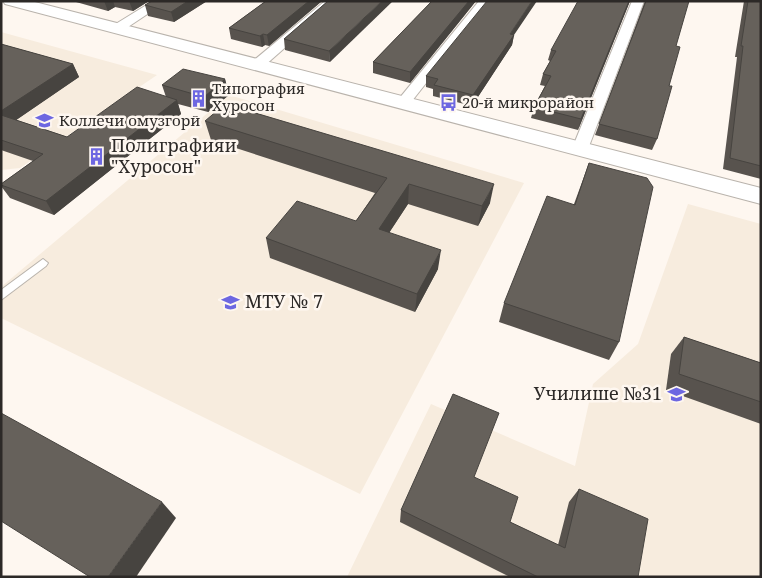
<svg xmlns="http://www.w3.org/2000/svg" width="762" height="578" font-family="'Noto Serif',serif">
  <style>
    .built { fill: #f7ecde }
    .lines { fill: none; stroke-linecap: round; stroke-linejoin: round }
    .lane-casing { stroke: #b9b3ac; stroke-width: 2 }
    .street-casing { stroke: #b9b3ac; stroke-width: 2 }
    .secondary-casing { stroke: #b9b3ac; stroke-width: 2 }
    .lane { fill: #fff; fill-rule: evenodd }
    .street { fill: #fff; fill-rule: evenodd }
    .secondary { fill: #fff; fill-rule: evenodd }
    .wall { fill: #58534e }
    .shaded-wall { fill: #474440 }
    .building { fill: #66615b; stroke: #474440 }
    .labels { text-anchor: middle; stroke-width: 5; stroke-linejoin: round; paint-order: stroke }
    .far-poi-label { font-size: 15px; fill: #2c2927; stroke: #fef7f0; text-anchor: start }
    .poi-label { font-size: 18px; fill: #2c2927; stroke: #fef7f0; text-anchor: start }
  </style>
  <rect width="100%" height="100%" fill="#fef7f0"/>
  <g class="built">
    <polygon points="1,32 157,75 20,168 1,170"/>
    <polygon points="229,95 524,183 360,494 1,318 1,287"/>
    <polygon points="688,204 761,224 761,577 347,577 431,404 575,466 593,384 638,344"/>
  </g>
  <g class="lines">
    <defs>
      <polygon id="lane" points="43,259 48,263 46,266 1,300 1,290"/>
      <g id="street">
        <polygon points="153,1 167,1 122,31 114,31 112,28 114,25"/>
        <polygon points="325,1 338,1 263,67 253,67 251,64 253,61"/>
        <polygon points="479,1 491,1 408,106 398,106 396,103 398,100"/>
        <polygon points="632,1 644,1 588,149 586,152 574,152 572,149"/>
      </g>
      <polygon id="secondary" points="3,1 31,1 761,188 761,204 5,4"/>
    </defs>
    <use href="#lane" class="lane-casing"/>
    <use href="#street" class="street-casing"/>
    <use href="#secondary" class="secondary-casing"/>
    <use href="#lane" class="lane"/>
    <use href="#street" class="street"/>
    <use href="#secondary" class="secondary"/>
  </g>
  <g class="wall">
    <polygon points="76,1 149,1 133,11 115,7 108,11 76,2"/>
    <polygon points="207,1 174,22 148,16 145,5"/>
    <polygon points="266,1 322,1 269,46 265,45 262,47 231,39 229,28"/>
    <polygon points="328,1 330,62 285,50 284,39"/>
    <polygon points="432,1 476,1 410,83 373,73 373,62"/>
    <polygon points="630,1 578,130 531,118 534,107 545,86 540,85 543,74 550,61 548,60 551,50"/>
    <polygon points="645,1 676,46 669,86 657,139 652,150 595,135"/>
    <polygon points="744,1 761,1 761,179 723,169 737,57 735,57"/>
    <polygon points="514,35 512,45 472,106 433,96 433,89 426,87 426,76"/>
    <polygon points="1,44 73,64 79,77 16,120 67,137 166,97 162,85 225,79 229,95 208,112 178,104 181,114 54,215 10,198 1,186 1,184 33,161 1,150"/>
    <polygon points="205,121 490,203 478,226 408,204 389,233 438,269 415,312 270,258 266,238 356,221 375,193 211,140"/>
    <polygon points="589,163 619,342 609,360 499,322 504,303 574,204"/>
    <polygon points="684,337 761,363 761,424 666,390 671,354"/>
    <polygon points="475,477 510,522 558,545 569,502 579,489 638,577 510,577 400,522 401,510"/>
  </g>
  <g class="shaded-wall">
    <polygon points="104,1 113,1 115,7 108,11"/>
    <polygon points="129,1 149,1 133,11"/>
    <polygon points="188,1 207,1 174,22 171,12"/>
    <polygon points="309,1 322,1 269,46 267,35"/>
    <polygon points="382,1 393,1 330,62 329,51"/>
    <polygon points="469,1 476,1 410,83 410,72"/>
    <polygon points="532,1 537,1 514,35 512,45 472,106 473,95 510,34"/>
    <polygon points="629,1 630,1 578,130 581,119"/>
    <polygon points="263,34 265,45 262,47 260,36"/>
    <polygon points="73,64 79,77 6,127 1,120 1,111"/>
    <polygon points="225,79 229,95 208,112 204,97"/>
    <polygon points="177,100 181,114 54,215 46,201"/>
    <polygon points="409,184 408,204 379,248 379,229"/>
    <polygon points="494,184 490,203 478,226 482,206"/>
    <polygon points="441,250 438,269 415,312 417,294"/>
    <polygon points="162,502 176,518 136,577 108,577"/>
  </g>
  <g class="building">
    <polygon points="152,1 188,1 171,12 145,5"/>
    <polygon points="266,1 309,1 267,35 263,34 260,36 229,28"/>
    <polygon points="328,1 382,1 329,51 284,39"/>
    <polygon points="432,1 469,1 410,72 373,62"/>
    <polygon points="487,1 532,1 510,34 514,35 473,95 434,85 438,79 426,76"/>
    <polygon points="578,1 629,1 581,119 534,107 551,76 543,74 556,51 551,50"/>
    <polygon points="646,1 689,1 676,46 680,47 669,86 672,86 657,139 599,124"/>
    <polygon points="748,1 761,1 761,166 730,158 743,46 741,46"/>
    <polygon points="1,44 73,64 1,111"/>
    <polygon points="183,69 225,79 204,97 162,85"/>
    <polygon points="137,87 177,100 46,201 1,185 1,184 43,154 1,140 1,115 67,137"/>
    <polygon points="225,104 494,184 482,206 409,184 379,229 441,250 417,294 266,238 297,201 356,221 387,178 205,121"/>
    <polygon points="589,163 647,178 653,187 619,342 504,303 547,196 575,205"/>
    <polygon points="684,337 761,363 761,402 679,374"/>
    <polygon points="453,394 499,413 474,477 518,497 510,522 565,548 579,489 648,519 638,577 538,577 401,510"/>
    <polygon points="1,413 162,502 108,577 90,577 1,521"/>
  </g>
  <defs>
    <symbol id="building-bare" viewBox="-9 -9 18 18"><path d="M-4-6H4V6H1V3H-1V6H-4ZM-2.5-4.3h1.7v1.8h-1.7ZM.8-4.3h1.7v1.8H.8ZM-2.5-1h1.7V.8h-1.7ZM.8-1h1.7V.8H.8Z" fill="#6d67e1" stroke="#fef7f0" stroke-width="2.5" paint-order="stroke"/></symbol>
    <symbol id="bus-bare" viewBox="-9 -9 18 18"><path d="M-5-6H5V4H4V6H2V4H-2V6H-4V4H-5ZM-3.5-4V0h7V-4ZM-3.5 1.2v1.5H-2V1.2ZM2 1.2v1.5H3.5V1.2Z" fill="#6d67e1" stroke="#fef7f0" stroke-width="2.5" paint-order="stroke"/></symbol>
    <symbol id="school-bare" viewBox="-9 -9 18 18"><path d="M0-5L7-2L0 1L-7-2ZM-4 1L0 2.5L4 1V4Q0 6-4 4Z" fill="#6d67e1" stroke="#fef7f0" stroke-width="2.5" paint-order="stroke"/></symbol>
    <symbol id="university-bare" viewBox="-9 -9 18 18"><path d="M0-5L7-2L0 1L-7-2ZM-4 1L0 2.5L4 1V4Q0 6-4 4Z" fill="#6d67e1" stroke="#fef7f0" stroke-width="2.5" paint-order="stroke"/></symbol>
  </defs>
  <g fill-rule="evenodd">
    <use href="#building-bare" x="186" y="86" width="25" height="25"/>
    <use href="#bus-bare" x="436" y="90" width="25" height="25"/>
    <use href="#school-bare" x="32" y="108" width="25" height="25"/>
    <use href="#building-bare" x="84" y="144" width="25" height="25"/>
    <use href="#university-bare" x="218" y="290" width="25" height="25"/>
    <use href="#university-bare" x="664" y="382" width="25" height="25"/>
  </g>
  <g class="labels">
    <g class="far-poi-label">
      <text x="212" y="94">Типография<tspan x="212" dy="17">Хуросон</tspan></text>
      <text x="462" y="108">20-й микрорайон</text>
      <text x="59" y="126">Коллечи омузгорй</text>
    </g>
    <g class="poi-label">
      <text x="111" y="152">Полиграфияи<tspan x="111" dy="21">"Хуросон"</tspan></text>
      <text x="245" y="308">МТУ № 7</text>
      <text x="662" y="400" text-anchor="end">Училише №31</text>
    </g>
  </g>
  <rect width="762" height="578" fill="none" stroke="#2c2927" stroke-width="5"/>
</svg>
